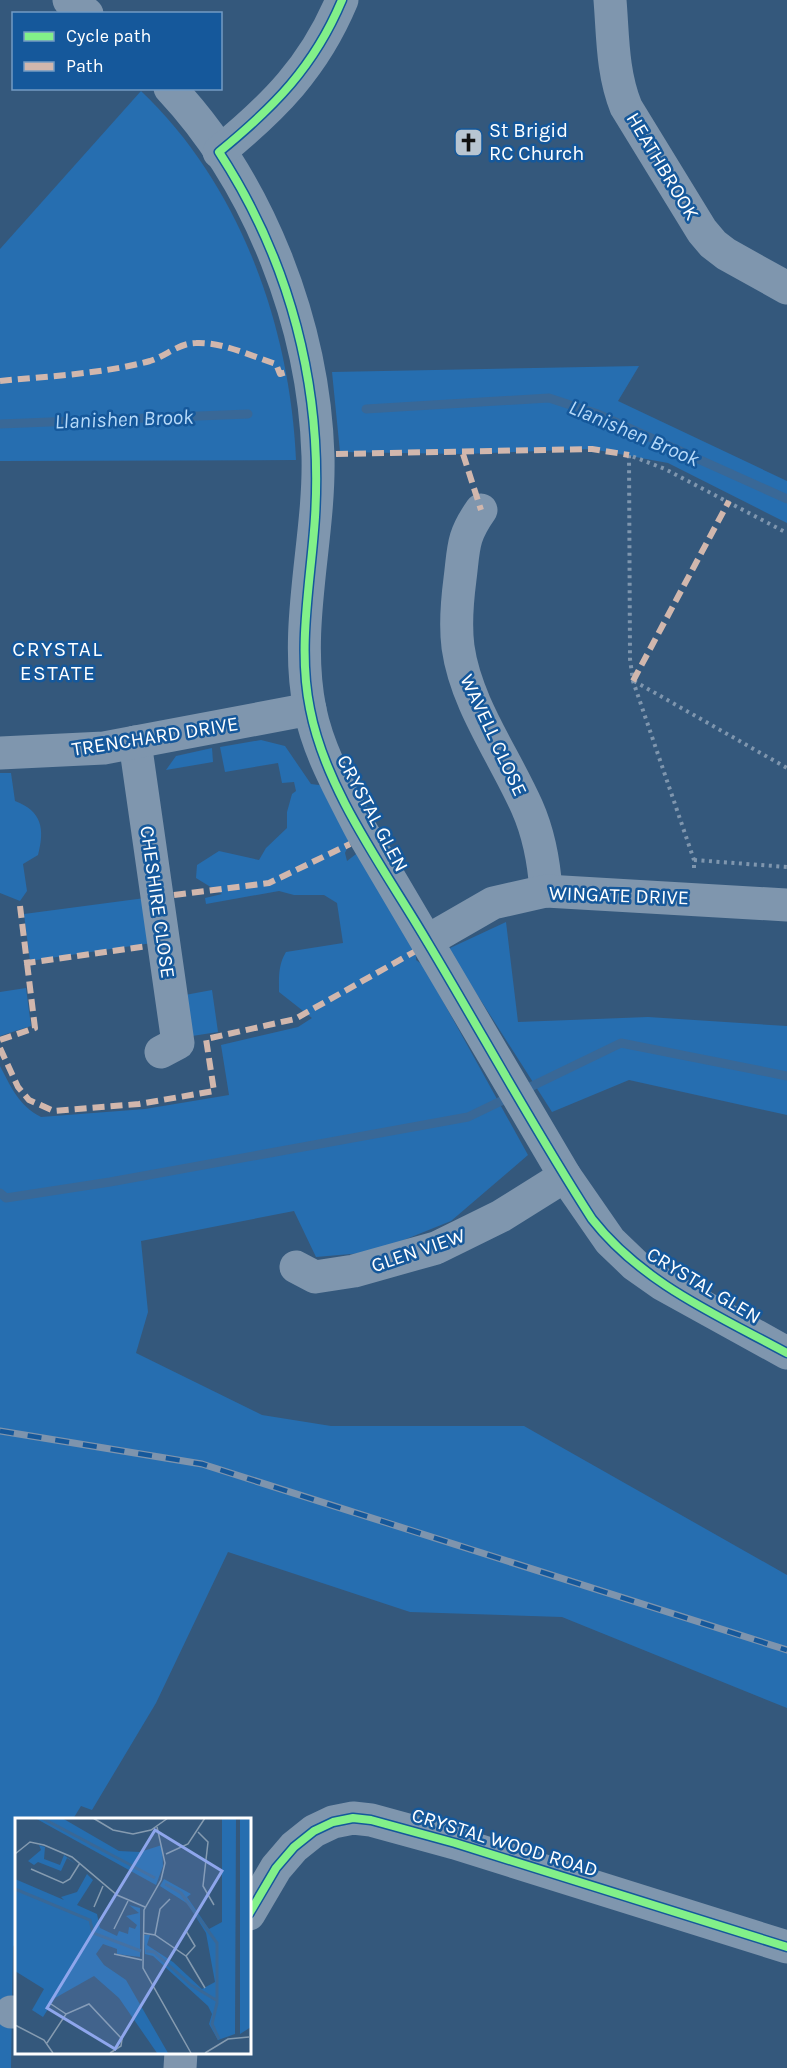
<svg xmlns="http://www.w3.org/2000/svg" width="787" height="2068" font-family="Karla,sans-serif">
  <style>
    .green { fill: #266eb0 }
    .lines { fill: none; stroke-linecap: round; stroke-linejoin: round }
    .stream { stroke: #396897; stroke-width: 9 }
    .path { stroke: #7f96ae; stroke-width: 4; stroke-dasharray: 3 4.5; stroke-linecap: butt }
    .minor { stroke: #7f96ae; stroke-width: 33 }
    .rail-casing { stroke: #7e94ad; stroke-width: 7 }
    .rail { stroke: #15589b; stroke-width: 4.5; stroke-dasharray: 14; stroke-linecap: butt }
    .quiet { stroke: #d1b7ad; stroke-width: 6; stroke-dasharray: 12 6; stroke-linecap: butt }
    .cycleway-casing { stroke: #15589b; stroke-width: 11 }
    .cycleway { stroke: #82f089; stroke-width: 8 }
    .labels { text-anchor: middle; stroke-width: 5; stroke-linejoin: round; paint-order: stroke }
    .poi-label { font-size: 20px; fill: #fff; stroke: #15589b; text-anchor: start }
    .street-label { font-size: 20px; fill: #fff; stroke: #15589b }
    .water-label { font-size: 21px; font-style: italic; fill: #b7daf9; stroke: #15589b }
    .neighbourhood-label { font-size: 21px; letter-spacing: 1.5px; fill: #fff; stroke: #15589b }
    .inset-river { fill: none; stroke: #396897; stroke-width: 3 }
    .inset-road { fill: none; stroke: #859bb0; stroke-width: 1.5 }
    .view { fill: #8ea6ec; fill-opacity: 0.15; stroke: #8ea6ec; stroke-width: 3 }
    .inset-edge { fill: none; stroke: #fff; stroke-width: 3 }
  </style>
  <rect width="100%" height="100%" fill="#34587c"/>
  <g class="green">
    <path d="M 141,91 C 240,185 290,326 296,460 L 0,461 L 0,249 Z"/>
    <polygon points="639,366 618,401 787,481 787,523 668,463 592,449 463,454 340,452 332,372"/>
    <path d="M 261,740 L 285,746 L 311,784 L 326,786 L 354,833 L 345,853 L 347,861 L 360,851 L 416,941 L 416,960 L 423,965 L 528,1155 L 451,1221 L 374,1252 L 316,1257 L 294,1211 L 141,1241 L 148,1312 L 136,1353 L 262,1415 L 331,1426 L 524,1426 L 787,1575 L 787,1708 L 562,1617 L 410,1612 L 228,1552 L 156,1703 L 92,1810 L 81,1806 L 73,1819 L 16,1819 L 16,1941 L 13,1947 L 11,2068 L 0,2068 L 0,1066 C 11,1087 19,1106 41,1117 L 145,1109 L 229,1095 L 221,1045 L 298,1027 L 312,1018 L 279,992 C 279,978 278,965 286,952 L 343,943 L 337,903 L 324,895 L 294,895 L 279,891 L 206,904 L 205,898 L 222,894 L 196,878 L 197,865 L 219,851 L 259,860 L 266,848 L 287,828 L 287,812 L 292,794 L 296,791 L 294,782 L 282,783 L 278,763 L 225,772 L 220,747 Z"/>
    <polygon points="212,748 213,762 166,770 176,756"/>
    <path d="M 0,773 L 11,773 L 15,801 C 42,811 45,829 38,855 L 23,864 L 27,891 L 20,901 L 0,893 Z"/>
    <polygon points="145,898 152,943 30,961 24,914"/>
    <polygon points="506,922 518,1022 648,1017 787,1026 787,1115 629,1080 552,1112 448,949"/>
    <polygon points="26,988 31,1026 0,1036 0,992"/>
    <polygon points="212,990 218,1032 192,1036 185,995"/>
  </g>
  <g class="lines">
    <g class="stream">
      <polyline points="366,409 549,398 598,414 787,499"/>
      <polyline points="0,424 248,414"/>
      <polyline points="0,1193 6,1198 110,1182 468,1117 621,1043 787,1076"/>
    </g>
    <g class="path">
      <polyline points="634,681 787,768"/>
      <polyline points="694,860 787,867"/>
      <polyline points="694,868 694,860 633,681 630,659 629,455 665,469 787,533"/>
    </g>
    <g class="minor">
      <polyline points="69,0 87,14"/>
      <path d="M 610,0 C 613,36 612,72 626,107 L 702,231 L 713,244 L 726,254 L 787,288"/>
      <path d="M 170,88 C 260,184 314,325 318,456 C 320,540 293,626 310,710 C 319,753 341,791 361,830 L 565,1176 L 610,1241 L 635,1265 L 662,1284 L 787,1353"/>
      <path d="M 219,152 C 274,107 314,67 342,0"/>
      <path d="M 481,510 C 462,537 464,547 460,579 C 457,602 455,624 458,647 C 466,704 504,755 527,807 C 539,834 544,862 546,891"/>
      <polyline points="135,742 178,1043 161,1052"/>
      <polyline points="0,753 104,748 310,709"/>
      <polyline points="427,941 493,903 546,891 787,905"/>
      <polyline points="296,1267 315,1277 354,1271 436,1248 501,1216 565,1176"/>
      <polyline points="249,1914 276,1868 294,1847 314,1831 333,1822 353,1818 371,1820 455,1843 787,1947"/>
      <polyline points="11,2012 16,2012"/>
      <polyline points="180,2068 181,2052"/>
    </g>
    <defs>
      <polyline id="rail" points="0,1431 202,1464 787,1650"/>
    </defs>
    <use href="#rail" class="rail-casing"/>
    <use href="#rail" class="rail"/>
    <g class="quiet">
      <path d="M 0,381 C 49,376 102,374 150,361 C 166,356 179,343 196,343 C 223,342 251,356 276,364 L 280,374 L 287,372"/>
      <polyline points="336,454 592,449 629,455"/>
      <polyline points="463,454 481,510"/>
      <polyline points="633,681 729,501"/>
      <polyline points="174,895 269,883 350,844"/>
      <polyline points="20,906 27,963 148,946"/>
      <polyline points="0,1040 35,1028 27,963"/>
      <polyline points="0,1048 18,1087 29,1100 54,1111 139,1104 214,1091 206,1039 295,1019 414,952"/>
    </g>
    <defs>
      <g id="cycleway">
        <path d="M 342,0 C 314,67 274,107 219,152 C 290,261 323,387 315,517 C 311,581 297,646 310,709 C 326,792 386,871 428,943 C 483,1035 534,1129 592,1219 C 642,1283 717,1315 787,1353"/>
        <polyline points="249,1914 276,1868 294,1847 314,1831 333,1822 353,1818 371,1820 455,1843 787,1947"/>
      </g>
    </defs>
    <use href="#cycleway" class="cycleway-casing"/>
    <use href="#cycleway" class="cycleway"/>
  </g>
  <defs>
    <symbol id="church-square" viewBox="-11 -11 22 22"><rect x="-9" y="-9" width="18" height="18" rx="4" fill="#b8c5d1" stroke="#15589b"/><path d="M-1.2-6h2.4v3.5h3.3v2.4h-3.3V6h-2.4V-.1h-3.3v-2.4h3.3Z" fill="#111"/></symbol>
  </defs>
  <g fill-rule="evenodd">
    <use href="#church-square" x="452" y="126" width="33" height="33"/>
  </g>
  <g class="labels">
    <g class="poi-label">
      <text x="489" y="137">St Brigid<tspan x="489" dy="23">RC Church</tspan></text>
    </g>
    <g class="street-label">
      <text transform="translate(663 166) rotate(59)" y="7">HEATHBROOK</text>
      <text transform="translate(494 735) rotate(65)" y="7">WAVELL CLOSE</text>
      <text transform="translate(155 736) rotate(-9)" y="7">TRENCHARD DRIVE</text>
      <text transform="translate(373 813) rotate(62)" y="7">CRYSTAL GLEN</text>
      <text transform="translate(619 895) rotate(2)" y="7">WINGATE DRIVE</text>
      <text transform="translate(158 902) rotate(82)" y="7">CHESHIRE CLOSE</text>
      <text transform="translate(418 1250) rotate(-19)" y="7">GLEN VIEW</text>
      <text transform="translate(704 1285) rotate(31)" y="7">CRYSTAL GLEN</text>
      <text transform="translate(505 1842) rotate(17)" y="7">CRYSTAL WOOD ROAD</text>
    </g>
    <g class="water-label">
      <text transform="translate(124 419) rotate(-2)" y="7">Llanishen Brook</text>
      <text transform="translate(634 433) rotate(23)" y="7">Llanishen Brook</text>
    </g>
    <g class="neighbourhood-label">
      <text x="58" y="656">CRYSTAL<tspan x="58" dy="24">ESTATE</tspan></text>
    </g>
  </g>
  <g transform="translate(15 1818)">
    <rect width="236" height="236" fill="#34587c"/>
    <path d="M 20,0 L 47,0 L 104,33 L 125,34 L 147,27 L 148,48 L 141,67 ZM 207,0 L 221,0 L 220,216 L 203,222 L 194,206 L 197,196 L 193,188 L 138,138 L 130,136 L 129,117 L 135,117 L 132,127 L 158,144 L 187,171 L 200,164 L 191,115 L 173,86 L 145,68 L 149,61 L 176,76 L 172,79 L 194,111 L 207,104 ZM 225,0 L 235,0 L 235,13 L 236,209 L 225,216 ZM 24,27 L 30,29 L 29,41 L 45,47 L 49,37 L 61,46 L 52,40 L 46,53 L 23,44 L 19,47 L 13,43 L 26,32 ZM 72,56 L 78,62 L 62,87 L 82,96 L 85,110 L 102,118 L 104,113 L 113,116 L 114,109 L 120,111 L 122,107 L 111,98 L 124,95 L 114,87 L 125,90 L 125,139 L 102,136 L 102,131 L 88,126 L 81,136 L 89,147 L 111,162 L 153,235 L 142,235 L 104,180 L 79,158 L 40,180 L 28,199 L 17,192 L 29,171 L 0,153 L 0,61 L 49,82 L 46,79 L 62,74 Z" fill="#266eb0"/>
    <path class="inset-river" d="M 27,0 L 140,60M 150,66 L 166,75 L 202,125 L 202,185 L 197,206 L 204,221M 0,71 L 75,102 L 78,115 L 126,133M 131,133 L 139,134 L 176,167 L 201,182"/>
    <path class="inset-road" d="M 78,0 L 98,12 L 118,16 L 136,12 L 153,0M 142,9 L 150,45 L 146,62 L 129,92 L 128,150 L 176,235M 183,14 L 193,24 L 188,68 L 199,87M 0,36 L 15,24 L 29,27 L 57,39 L 102,77 L 130,89M 151,36 L 173,26 L 190,0M 16,51 L 48,65 L 55,61 L 65,45M 79,89 L 88,68M 99,111 L 113,83M 128,115 L 140,117 L 171,138 L 180,128 L 171,113M 140,117 L 145,91 L 155,81M 99,136 L 127,142M 171,138 L 190,170M 36,186 L 51,196M 0,207 L 29,222 L 38,235M 32,225 L 51,196 L 74,186 L 107,221 L 106,228 L 95,235M 190,235 L 213,221 L 234,219"/>
    <path class="view" d="M 140,12 L 207,53 L 100,231 L 32,190 Z"/>
    <rect width="236" height="236" class="inset-edge"/>
  </g>
  <rect x="12" y="12" width="210" height="78" fill="#15589b" stroke="#739bc3" stroke-width="1.5"/>
  <rect x="24" y="32" width="30" height="9" fill="#82f089" stroke="#739bc3" stroke-width="1.5"/>
  <text x="66" y="42" font-size="18" fill="#ffffff">Cycle path</text>
  <rect x="24" y="62" width="30" height="9" fill="#d1b7ad" stroke="#739bc3" stroke-width="1.5"/>
  <text x="66" y="72" font-size="18" fill="#ffffff">Path</text>
</svg>
